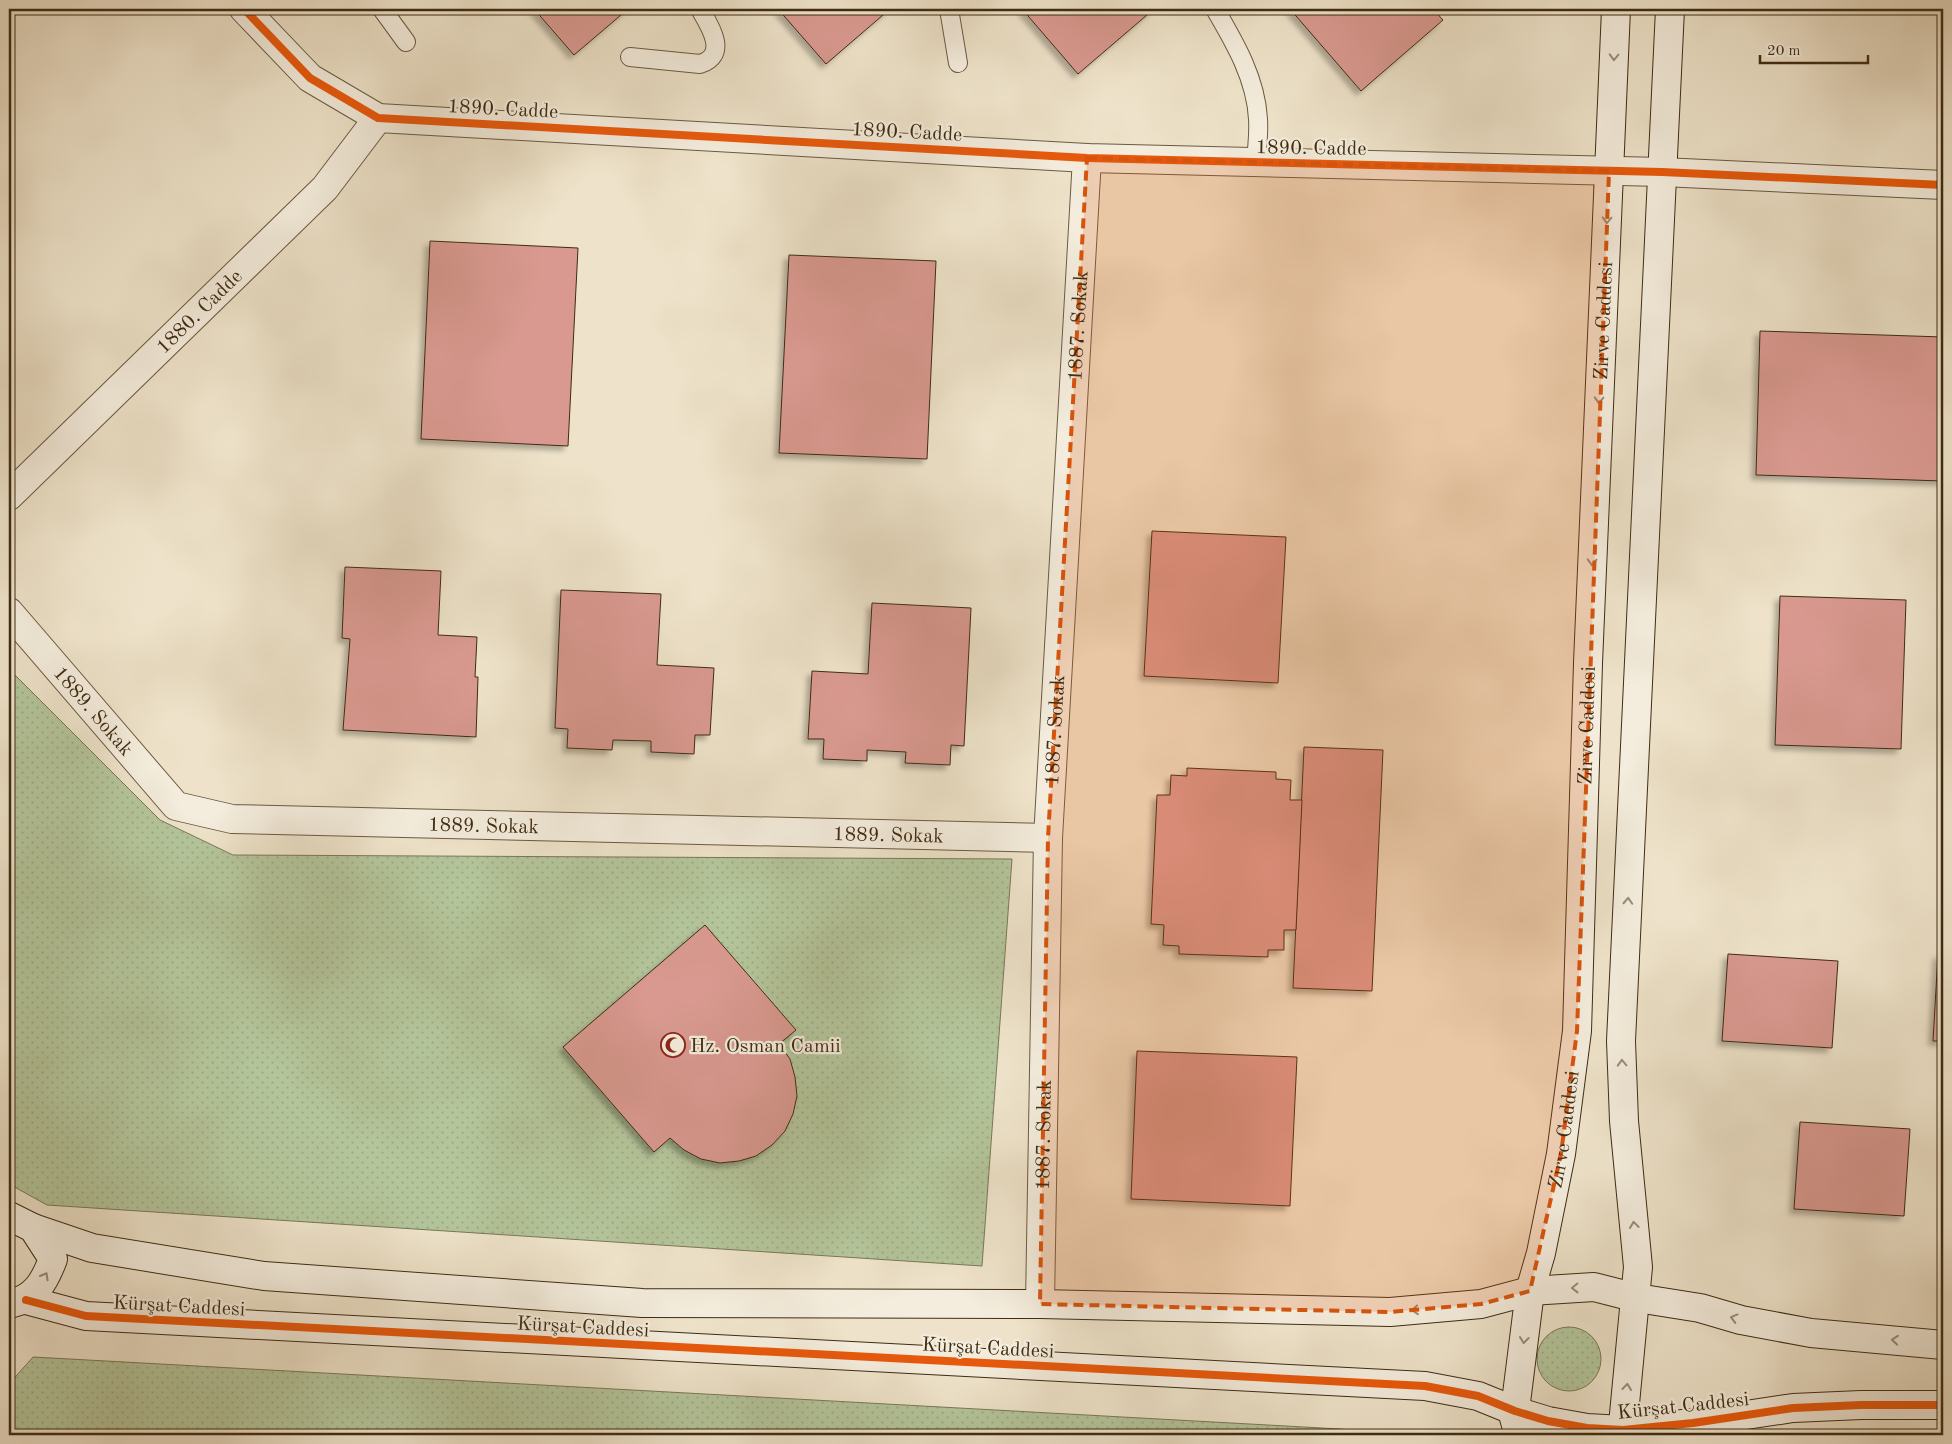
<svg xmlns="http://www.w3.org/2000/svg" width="1952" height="1444" font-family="'Old Standard TT',serif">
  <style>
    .grass { fill: url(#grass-dots); stroke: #7a7857 }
    .building { fill: #d99990; stroke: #3f2c13; filter: url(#shadow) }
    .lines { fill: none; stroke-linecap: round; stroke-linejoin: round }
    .lane-casing { stroke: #6b5a41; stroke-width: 20 }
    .street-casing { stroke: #6b5a41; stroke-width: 30 }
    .secondary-casing { stroke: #3f2c13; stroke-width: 30 }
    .lane { stroke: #f4eddd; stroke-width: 18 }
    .street { stroke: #f4eddd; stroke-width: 28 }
    .secondary { stroke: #f4eddd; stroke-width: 28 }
    .cycleway-casing { stroke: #f4eddd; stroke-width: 11 }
    .cycleway { stroke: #e8590c; stroke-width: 8 }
    .oneway { stroke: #9a8c78 }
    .marked { fill: #d7540d; fill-opacity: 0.2; stroke: #d7540d; stroke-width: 4; stroke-dasharray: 10 6; stroke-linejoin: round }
    .labels { text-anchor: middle; stroke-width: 4.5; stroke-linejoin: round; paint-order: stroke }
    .street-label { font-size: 20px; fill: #3f2c13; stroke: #f4eddd }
    .poi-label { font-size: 20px; fill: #3f2c13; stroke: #f4eddd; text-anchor: start }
  </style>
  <defs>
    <pattern id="grass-dots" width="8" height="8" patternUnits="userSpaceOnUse" patternTransform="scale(1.25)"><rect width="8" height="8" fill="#b4c59b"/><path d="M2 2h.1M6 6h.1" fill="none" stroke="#9ca985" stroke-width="1.8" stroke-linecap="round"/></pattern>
    <filter id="shadow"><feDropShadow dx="-4.5" dy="4.5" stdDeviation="2.5" flood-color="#0004"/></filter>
  </defs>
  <rect width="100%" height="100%" fill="#eee3ca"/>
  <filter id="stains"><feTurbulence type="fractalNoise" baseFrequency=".004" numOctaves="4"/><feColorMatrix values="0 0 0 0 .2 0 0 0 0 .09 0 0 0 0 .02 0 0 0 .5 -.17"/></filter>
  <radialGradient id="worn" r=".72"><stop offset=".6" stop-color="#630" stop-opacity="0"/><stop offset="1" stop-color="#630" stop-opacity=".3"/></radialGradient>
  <g class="grass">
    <polygon points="9,669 160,820 233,855 1012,859 982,1266 47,1205 9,1184"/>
    <circle cx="1569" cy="1359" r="32"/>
    <polygon points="33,1357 1340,1429 1404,1435 9,1435 9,1384"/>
  </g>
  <g class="building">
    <polygon points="534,9 628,9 574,55"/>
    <polygon points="778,9 890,9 826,64"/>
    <polygon points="1022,9 1154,9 1078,74"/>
    <polygon points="1290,9 1433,9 1443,20 1361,91"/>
    <polygon points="430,241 578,248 568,446 421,439"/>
    <polygon points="789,255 936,261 927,459 779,453"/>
    <polygon points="1760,331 1943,337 1943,481 1756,475"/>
    <polygon points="1152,531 1286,537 1278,683 1144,676"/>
    <polygon points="345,567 441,571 438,635 477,637 475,677 478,677 476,737 343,730 350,639 342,638"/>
    <polygon points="561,590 661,594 657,665 714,668 710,735 695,735 694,754 651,752 651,741 613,740 612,750 567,748 568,729 555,728"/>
    <polygon points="1780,596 1906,600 1901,749 1775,745"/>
    <polygon points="872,603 971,608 964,746 951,745 950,765 905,763 906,752 867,750 867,761 823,759 824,739 808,739 812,671 868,674"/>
    <polygon points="1304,747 1383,750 1372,991 1293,988"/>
    <polygon points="1187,768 1276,772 1276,779 1291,780 1290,800 1302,800 1296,930 1284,930 1284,950 1268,950 1268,957 1179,954 1179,946 1163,945 1164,925 1151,924 1157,795 1170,795 1171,775 1187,776"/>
    <polygon points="705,925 796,1030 779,1044 790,1059 795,1077 797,1096 793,1114 785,1131 772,1145 756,1156 739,1161 720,1163 701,1159 684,1150 670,1138 654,1152 563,1047"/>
    <polygon points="1728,954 1838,961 1832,1048 1722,1041"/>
    <polygon points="1938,954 1943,955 1943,1041 1933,1041"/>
    <polygon points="1137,1051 1297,1057 1290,1206 1131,1199"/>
    <polygon points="1800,1122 1910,1129 1904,1216 1794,1209"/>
  </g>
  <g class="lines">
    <defs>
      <g id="lane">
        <polyline points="382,9 406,42"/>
        <polyline points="949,9 958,63"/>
        <path d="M 1215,9 C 1235,43 1256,79 1258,119 C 1259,133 1257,148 1256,162"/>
        <path d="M 630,57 L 700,64 C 729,55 710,26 700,9"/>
      </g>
      <g id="street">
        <polyline points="244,9 310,78 378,118 1087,158 1662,172 1943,185"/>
        <path id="s1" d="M 9,496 L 325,188 L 378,118"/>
        <path id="s2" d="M 9,612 L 176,806 L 232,819 L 1048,838"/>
        <path id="s3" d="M 1040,1304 L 1048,838 L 1087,158"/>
      </g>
      <g id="secondary">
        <path d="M 9,1216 L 33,1228 L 53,1259 C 44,1283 35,1298 10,1304"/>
        <polyline points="33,1228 92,1248 264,1276 642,1303 1040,1304 1390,1312 1481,1304 1530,1291 1594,1287 1637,1298 1700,1308 1741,1320 1811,1333 1943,1345"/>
        <polyline points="26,1300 86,1316 1425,1386 1478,1396 1515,1411 1548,1421 1587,1428 1623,1430 1693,1423 1793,1408 1861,1405 1943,1405"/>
        <path id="s4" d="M 1519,1435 L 1514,1418 L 1530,1291 L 1541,1253 L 1561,1154 L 1577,1031 L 1588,663 L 1616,9"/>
        <polyline points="1622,1435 1638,1267 1624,1121 1621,1041 1670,9"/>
      </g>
    </defs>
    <use href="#lane" class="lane-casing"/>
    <use href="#street" class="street-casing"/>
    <use href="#secondary" class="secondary-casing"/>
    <use href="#lane" class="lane"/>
    <use href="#street" class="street"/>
    <use href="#secondary" class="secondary"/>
    <defs>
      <g id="cycleway">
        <polyline points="244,9 310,78 378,118 1087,158 1662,172 1943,185"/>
        <polyline points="26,1300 86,1316 1425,1386 1478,1396 1515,1411 1548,1421 1587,1428 1623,1430 1693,1423 1793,1408 1861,1405 1943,1405"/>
      </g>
    </defs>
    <use href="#cycleway" class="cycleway-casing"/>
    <use href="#cycleway" class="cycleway"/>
  </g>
  <defs><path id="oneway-chevron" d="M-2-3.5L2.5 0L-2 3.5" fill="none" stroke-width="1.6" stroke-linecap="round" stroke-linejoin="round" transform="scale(1.25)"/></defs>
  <g class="oneway">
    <use href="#oneway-chevron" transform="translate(1614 57) rotate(92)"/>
    <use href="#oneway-chevron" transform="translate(1607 220) rotate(92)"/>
    <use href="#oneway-chevron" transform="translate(1599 400) rotate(92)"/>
    <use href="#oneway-chevron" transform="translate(1592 562) rotate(92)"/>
    <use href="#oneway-chevron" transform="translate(1628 901) rotate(-87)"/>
    <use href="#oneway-chevron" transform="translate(1622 1063) rotate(-92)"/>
    <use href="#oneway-chevron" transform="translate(1634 1225) rotate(-96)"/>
    <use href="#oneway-chevron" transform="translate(45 1276) rotate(-60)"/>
    <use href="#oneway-chevron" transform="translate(1575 1288) rotate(179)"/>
    <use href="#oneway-chevron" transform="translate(1415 1310) rotate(175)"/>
    <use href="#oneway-chevron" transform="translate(1734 1318) rotate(-165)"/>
    <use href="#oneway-chevron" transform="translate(1524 1340) rotate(97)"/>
    <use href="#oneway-chevron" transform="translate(1895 1340) rotate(-175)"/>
    <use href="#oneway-chevron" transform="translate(1627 1387) rotate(-84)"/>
  </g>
  <path class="marked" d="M 1087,158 L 1609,171 L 1577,1031 L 1561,1154 L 1530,1291 L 1481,1304 L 1390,1312 L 1040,1304 L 1048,838 Z"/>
  <defs>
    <symbol id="mosque-ring" viewBox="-11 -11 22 22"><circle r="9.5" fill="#f4eddd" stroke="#8f2418" stroke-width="1.5"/><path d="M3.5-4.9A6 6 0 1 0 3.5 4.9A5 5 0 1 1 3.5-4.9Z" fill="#8f2418"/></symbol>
  </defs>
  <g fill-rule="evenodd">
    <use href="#mosque-ring" x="659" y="1031" width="28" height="28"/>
  </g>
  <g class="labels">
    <g class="street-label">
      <text transform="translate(503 108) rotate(3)" y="7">1890. Cadde</text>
      <text transform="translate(907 131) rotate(3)" y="7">1890. Cadde</text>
      <text transform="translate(1311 147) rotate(1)" y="7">1890. Cadde</text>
      <text dy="7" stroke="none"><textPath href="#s1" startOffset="265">1880. Cadde</textPath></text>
      <text dy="7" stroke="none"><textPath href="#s4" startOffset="1121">Zirve Caddesi</textPath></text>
      <text dy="7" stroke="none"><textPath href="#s3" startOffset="979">1887. Sokak</textPath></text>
      <text dy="7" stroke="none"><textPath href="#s2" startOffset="130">1889. Sokak</textPath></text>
      <text dy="7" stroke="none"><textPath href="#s4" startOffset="716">Zirve Caddesi</textPath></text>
      <text dy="7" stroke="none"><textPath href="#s3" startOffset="574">1887. Sokak</textPath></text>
      <text dy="7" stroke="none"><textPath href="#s2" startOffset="565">1889. Sokak</textPath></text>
      <text dy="7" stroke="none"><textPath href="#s2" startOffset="970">1889. Sokak</textPath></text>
      <text dy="7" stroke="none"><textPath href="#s4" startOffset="311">Zirve Caddesi</textPath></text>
      <text dy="7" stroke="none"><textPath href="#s3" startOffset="169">1887. Sokak</textPath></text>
      <text transform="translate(179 1305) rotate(3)" y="7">Kürşat Caddesi</text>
      <text transform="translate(583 1326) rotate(3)" y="7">Kürşat Caddesi</text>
      <text transform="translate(988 1347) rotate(3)" y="7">Kürşat Caddesi</text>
      <text transform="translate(1683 1405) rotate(-6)" y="7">Kürşat Caddesi</text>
    </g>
    <g class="poi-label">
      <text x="690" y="1052">Hz. Osman Camii</text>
    </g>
  </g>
  <rect width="1952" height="1444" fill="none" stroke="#eee3ca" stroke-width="30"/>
  <rect x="10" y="10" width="1932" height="1424" fill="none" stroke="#3f2c13" stroke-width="2.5"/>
  <rect x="15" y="15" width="1922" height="1414" fill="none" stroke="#3f2c13"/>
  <path d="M1760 55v8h108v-8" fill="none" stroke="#3f2c13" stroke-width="2.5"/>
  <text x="1767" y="55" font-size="15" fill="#3f2c13" stroke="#f4eddd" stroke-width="4" paint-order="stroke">20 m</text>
  <rect width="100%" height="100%" filter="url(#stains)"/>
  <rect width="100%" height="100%" fill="url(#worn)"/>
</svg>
